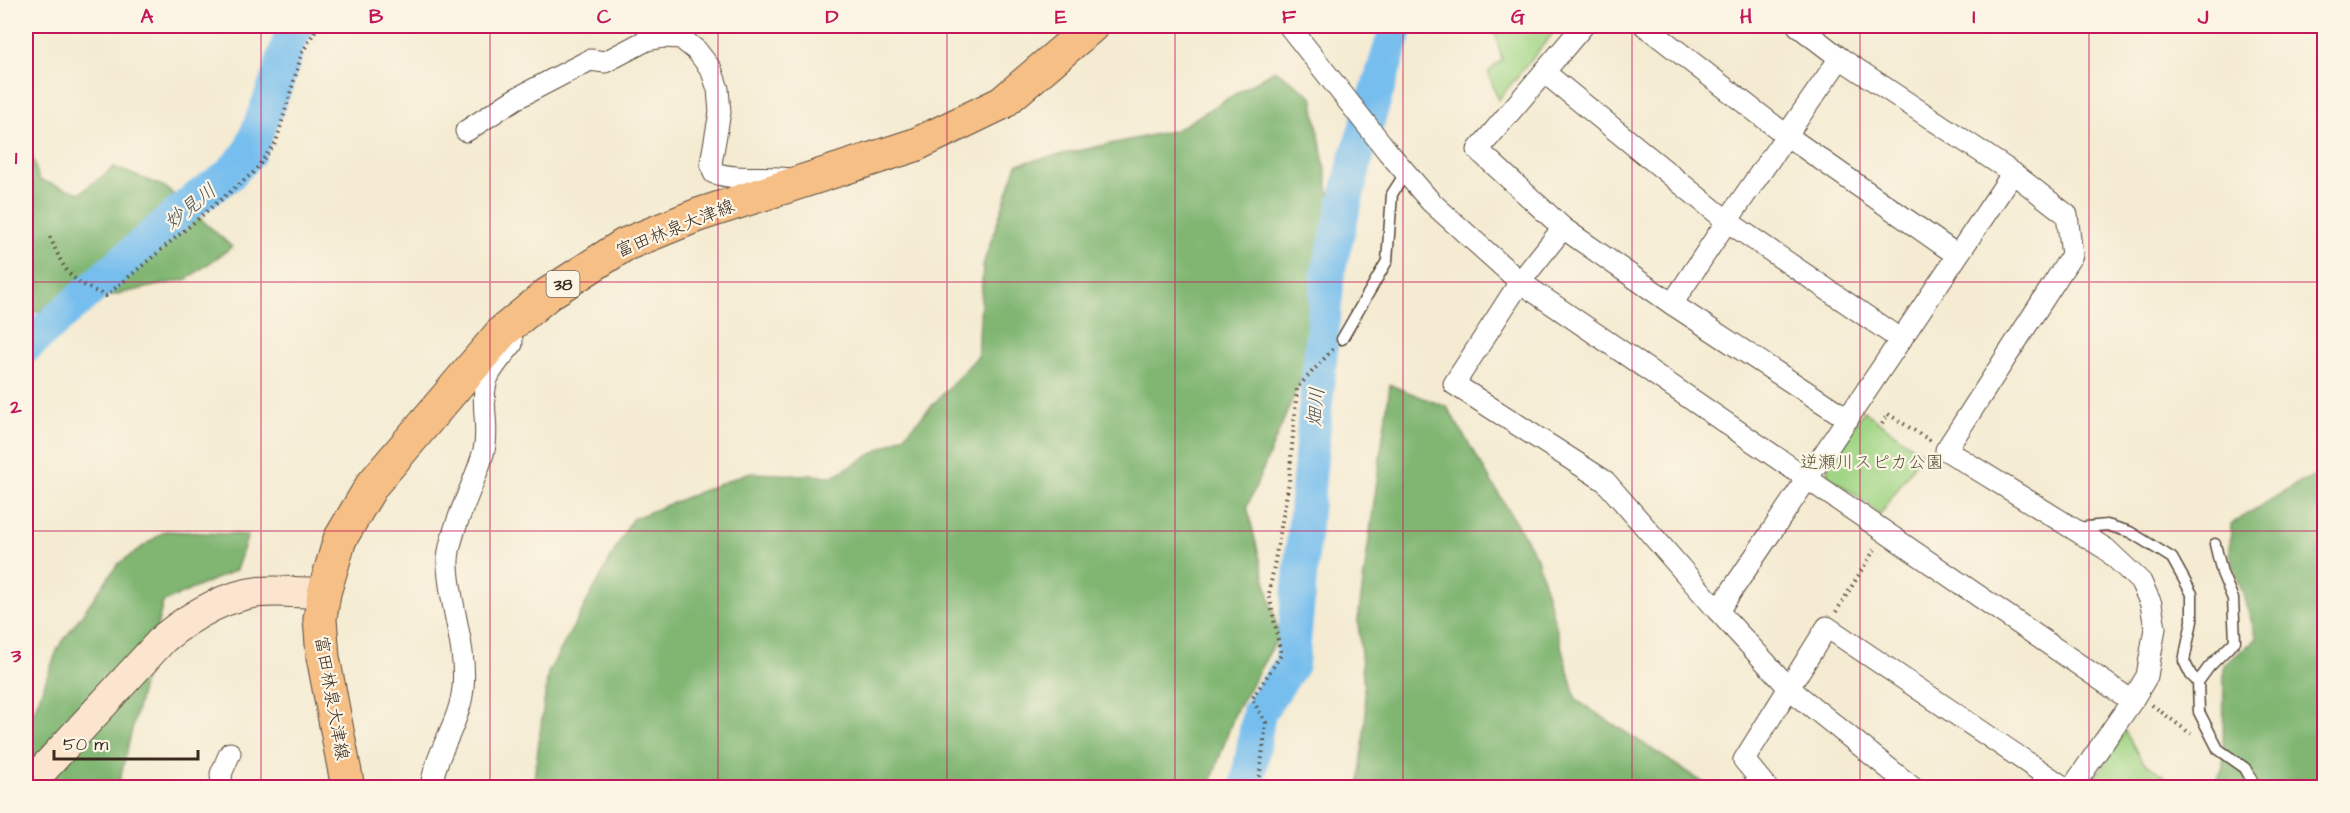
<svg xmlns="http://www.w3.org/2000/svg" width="2350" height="813" font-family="'Architects Daughter','Klee One',sans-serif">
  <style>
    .green { fill: #a0d585; stroke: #6e8052; stroke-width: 1.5 }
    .forest { fill: #80b672; stroke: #5e7048; stroke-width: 1.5 }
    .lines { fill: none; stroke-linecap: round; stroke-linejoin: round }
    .river { stroke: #76beee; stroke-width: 34 }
    .lane-casing { stroke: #574739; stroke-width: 13 }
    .street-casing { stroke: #574739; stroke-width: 23 }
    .secondary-casing { stroke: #574739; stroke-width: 32 }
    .primary-casing { stroke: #574739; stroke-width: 35 }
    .path { stroke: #574739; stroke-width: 4; stroke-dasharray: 1.5 4.5; stroke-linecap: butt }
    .lane { stroke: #fff; stroke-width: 10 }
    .street { stroke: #fff; stroke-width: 21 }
    .secondary { stroke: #fbe5cf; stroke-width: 30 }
    .primary { stroke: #f5bf86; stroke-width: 33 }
    .grid { fill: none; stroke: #c2185b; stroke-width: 1.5; stroke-opacity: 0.55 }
    .labels { text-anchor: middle; stroke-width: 4.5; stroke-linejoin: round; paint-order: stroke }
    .shield { fill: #fcf5e5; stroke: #75675a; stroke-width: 1.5 }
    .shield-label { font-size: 16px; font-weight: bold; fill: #3b2a1e }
    .street-label { font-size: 18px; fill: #3b2a1e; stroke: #fcf5e5 }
    .park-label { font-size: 18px; fill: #545538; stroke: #fcf5e5 }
    .water-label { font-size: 20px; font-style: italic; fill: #4d565c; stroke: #fcf5e5 }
    .neatline { fill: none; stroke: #c2185b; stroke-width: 2 }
    .grid-label { font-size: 20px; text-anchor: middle; font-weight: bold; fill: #c2185b }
  </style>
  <rect width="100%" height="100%" fill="#fcf5e5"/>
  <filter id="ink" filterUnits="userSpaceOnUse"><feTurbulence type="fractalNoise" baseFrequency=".0167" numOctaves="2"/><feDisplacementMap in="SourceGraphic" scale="12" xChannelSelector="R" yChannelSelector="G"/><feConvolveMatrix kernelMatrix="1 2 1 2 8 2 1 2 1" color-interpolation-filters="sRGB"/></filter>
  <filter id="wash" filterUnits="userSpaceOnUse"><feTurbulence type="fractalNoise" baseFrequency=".008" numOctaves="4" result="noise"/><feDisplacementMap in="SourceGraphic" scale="24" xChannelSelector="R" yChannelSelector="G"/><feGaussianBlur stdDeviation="1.35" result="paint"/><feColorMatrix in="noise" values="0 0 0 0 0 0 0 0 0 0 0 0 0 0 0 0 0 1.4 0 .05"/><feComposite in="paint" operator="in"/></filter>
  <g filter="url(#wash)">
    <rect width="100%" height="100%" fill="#f4ebd2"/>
    <g class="green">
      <polygon points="1486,26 1559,26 1498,100 1488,72 1502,60 1496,36"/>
      <polygon points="1864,411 1922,453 1880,515 1868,504 1828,475 1828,465"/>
      <polygon points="2125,731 2142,761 2167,778 2160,787 2089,787"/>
    </g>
    <g class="forest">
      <polygon points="1275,70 1312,96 1344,277 1247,507 1279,636 1235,713 1209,787 533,787 548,673 632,519 747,473 833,476 904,436 978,356 983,265 1017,164 1176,130"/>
      <polygon points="26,135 39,180 80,193 114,167 165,187 232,247 187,279 26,314"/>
      <polygon points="1390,385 1447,407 1537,558 1576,700 1710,787 1359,787 1366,712 1358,620"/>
      <polygon points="2324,473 2324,787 2212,788 2223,769 2224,665 2257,638 2230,555 2231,524 2300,482"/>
      <polygon points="165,531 248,535 236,570 163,602 118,787 26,787 26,732 58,648 118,564"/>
    </g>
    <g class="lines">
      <g class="river">
        <polyline points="26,346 191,202 229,175 249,153 276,84 290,38 298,26"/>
        <polyline points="1247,788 1259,712 1292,664 1328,272 1356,159 1397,26"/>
      </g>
    </g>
  </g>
  <g filter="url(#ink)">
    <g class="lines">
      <defs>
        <g id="lane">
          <polyline points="1342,339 1387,261 1392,194 1406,172"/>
          <polyline points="2076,528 2107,525 2130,532 2172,558 2192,594 2192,621 2184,661 2191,675 2198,682"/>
          <polyline points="2215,544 2222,573 2233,599 2235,641 2209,667 2198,682 2199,712 2218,749 2245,768 2256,788"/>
        </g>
        <g id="street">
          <polyline points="1289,26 1388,152 1431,202 1520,282 2132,701"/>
          <polyline points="1583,26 1478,150 1563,228 1672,304 1848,419"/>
          <polyline points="1645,26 1786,135 1957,255"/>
          <polyline points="1798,26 1840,58 2013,173 2067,215 2072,255 1946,450 2106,549 2141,582 2151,604 2155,628 2147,676 2132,701 2072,788"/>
          <polyline points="1544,72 1727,221 1901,340"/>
          <path d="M 466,131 L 515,99 L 590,60 L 605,62 L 647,40 L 664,37 L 681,38 L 697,51 L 711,69 L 718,89 L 720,112 L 711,163 L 714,173 C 739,181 766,175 791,179"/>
          <polyline points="1563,228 1520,282 1454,384 1605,481 1718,611 1790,689 1913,788"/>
          <polyline points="1672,304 1727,221 1840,58"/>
          <polyline points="1718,611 2013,173"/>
          <polyline points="222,788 221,774 230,753"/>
          <path d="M 431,788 C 435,753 460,723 463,688 C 467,648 450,607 448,566 C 446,535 476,483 484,450 C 490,427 479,399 488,377 C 493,366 504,354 512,344 L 511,332"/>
          <polyline points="1767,788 1744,760 1827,627 2065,788"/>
        </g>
        <path id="secondary" d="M 26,788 L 164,638 C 191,616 224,596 259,592 C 280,590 303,593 324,593"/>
        <polyline id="primary" points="348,788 323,657 320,619 324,593 340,539 372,485 502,332 548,294 624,245 698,215 915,145 1002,103 1092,26"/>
      </defs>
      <use href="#lane" class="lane-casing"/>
      <use href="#street" class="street-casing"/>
      <use href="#secondary" class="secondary-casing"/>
      <use href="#primary" class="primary-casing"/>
      <g class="path">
        <path d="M 50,237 C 66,274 68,279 106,296 L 254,172 L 276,142 L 302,53 L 318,26"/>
        <polyline points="1882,424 1888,414 1931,441"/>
        <polyline points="1836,612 1876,547"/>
        <polyline points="2152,705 2191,734"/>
        <polyline points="1255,788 1260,773 1266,723 1252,699 1281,655 1269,594 1289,482 1297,388 1334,348"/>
      </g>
      <use href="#lane" class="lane"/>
      <use href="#street" class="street"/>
      <use href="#secondary" class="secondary"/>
      <use href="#primary" class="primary"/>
    </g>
  </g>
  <path class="grid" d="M 261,26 L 261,788M 490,26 L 490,788M 718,26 L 718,788M 947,26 L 947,788M 1175,26 L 1175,788M 1403,26 L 1403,788M 1632,26 L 1632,788M 1860,26 L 1860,788M 2089,26 L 2089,788M 26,282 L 2324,282M 26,531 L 2324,531"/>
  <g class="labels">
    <rect class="shield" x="546.5" y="271" width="33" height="26" rx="4.5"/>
    <g class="shield-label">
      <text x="563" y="290">38</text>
    </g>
    <g class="street-label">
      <text transform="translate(675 228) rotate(-22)" y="6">富田林泉大津線</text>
      <text transform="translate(332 698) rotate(80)" y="6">富田林泉大津線</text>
    </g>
    <g class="park-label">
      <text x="1872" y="468">逆瀬川スピカ公園</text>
    </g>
    <g class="water-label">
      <text transform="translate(190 206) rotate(-39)" y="7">妙見川</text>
      <text transform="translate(1315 407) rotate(-85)" y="7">畑川</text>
    </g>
  </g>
  <rect width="2350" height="813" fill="none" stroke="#fcf5e5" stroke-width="66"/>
  <path d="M54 750v9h144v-9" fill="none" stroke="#3b2a1e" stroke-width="3"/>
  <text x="63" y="750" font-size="18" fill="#3b2a1e" stroke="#fcf5e5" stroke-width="4.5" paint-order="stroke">50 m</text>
  <rect x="33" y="33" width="2284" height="747" class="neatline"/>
  <g class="grid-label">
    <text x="147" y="23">A</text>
    <text x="376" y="23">B</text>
    <text x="604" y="23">C</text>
    <text x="832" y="23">D</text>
    <text x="1061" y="23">E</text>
    <text x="1289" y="23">F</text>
    <text x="1518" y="23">G</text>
    <text x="1746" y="23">H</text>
    <text x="1974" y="23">I</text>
    <text x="2203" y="23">J</text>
    <text x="16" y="164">1</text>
    <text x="16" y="413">2</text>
    <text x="16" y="662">3</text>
  </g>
</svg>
